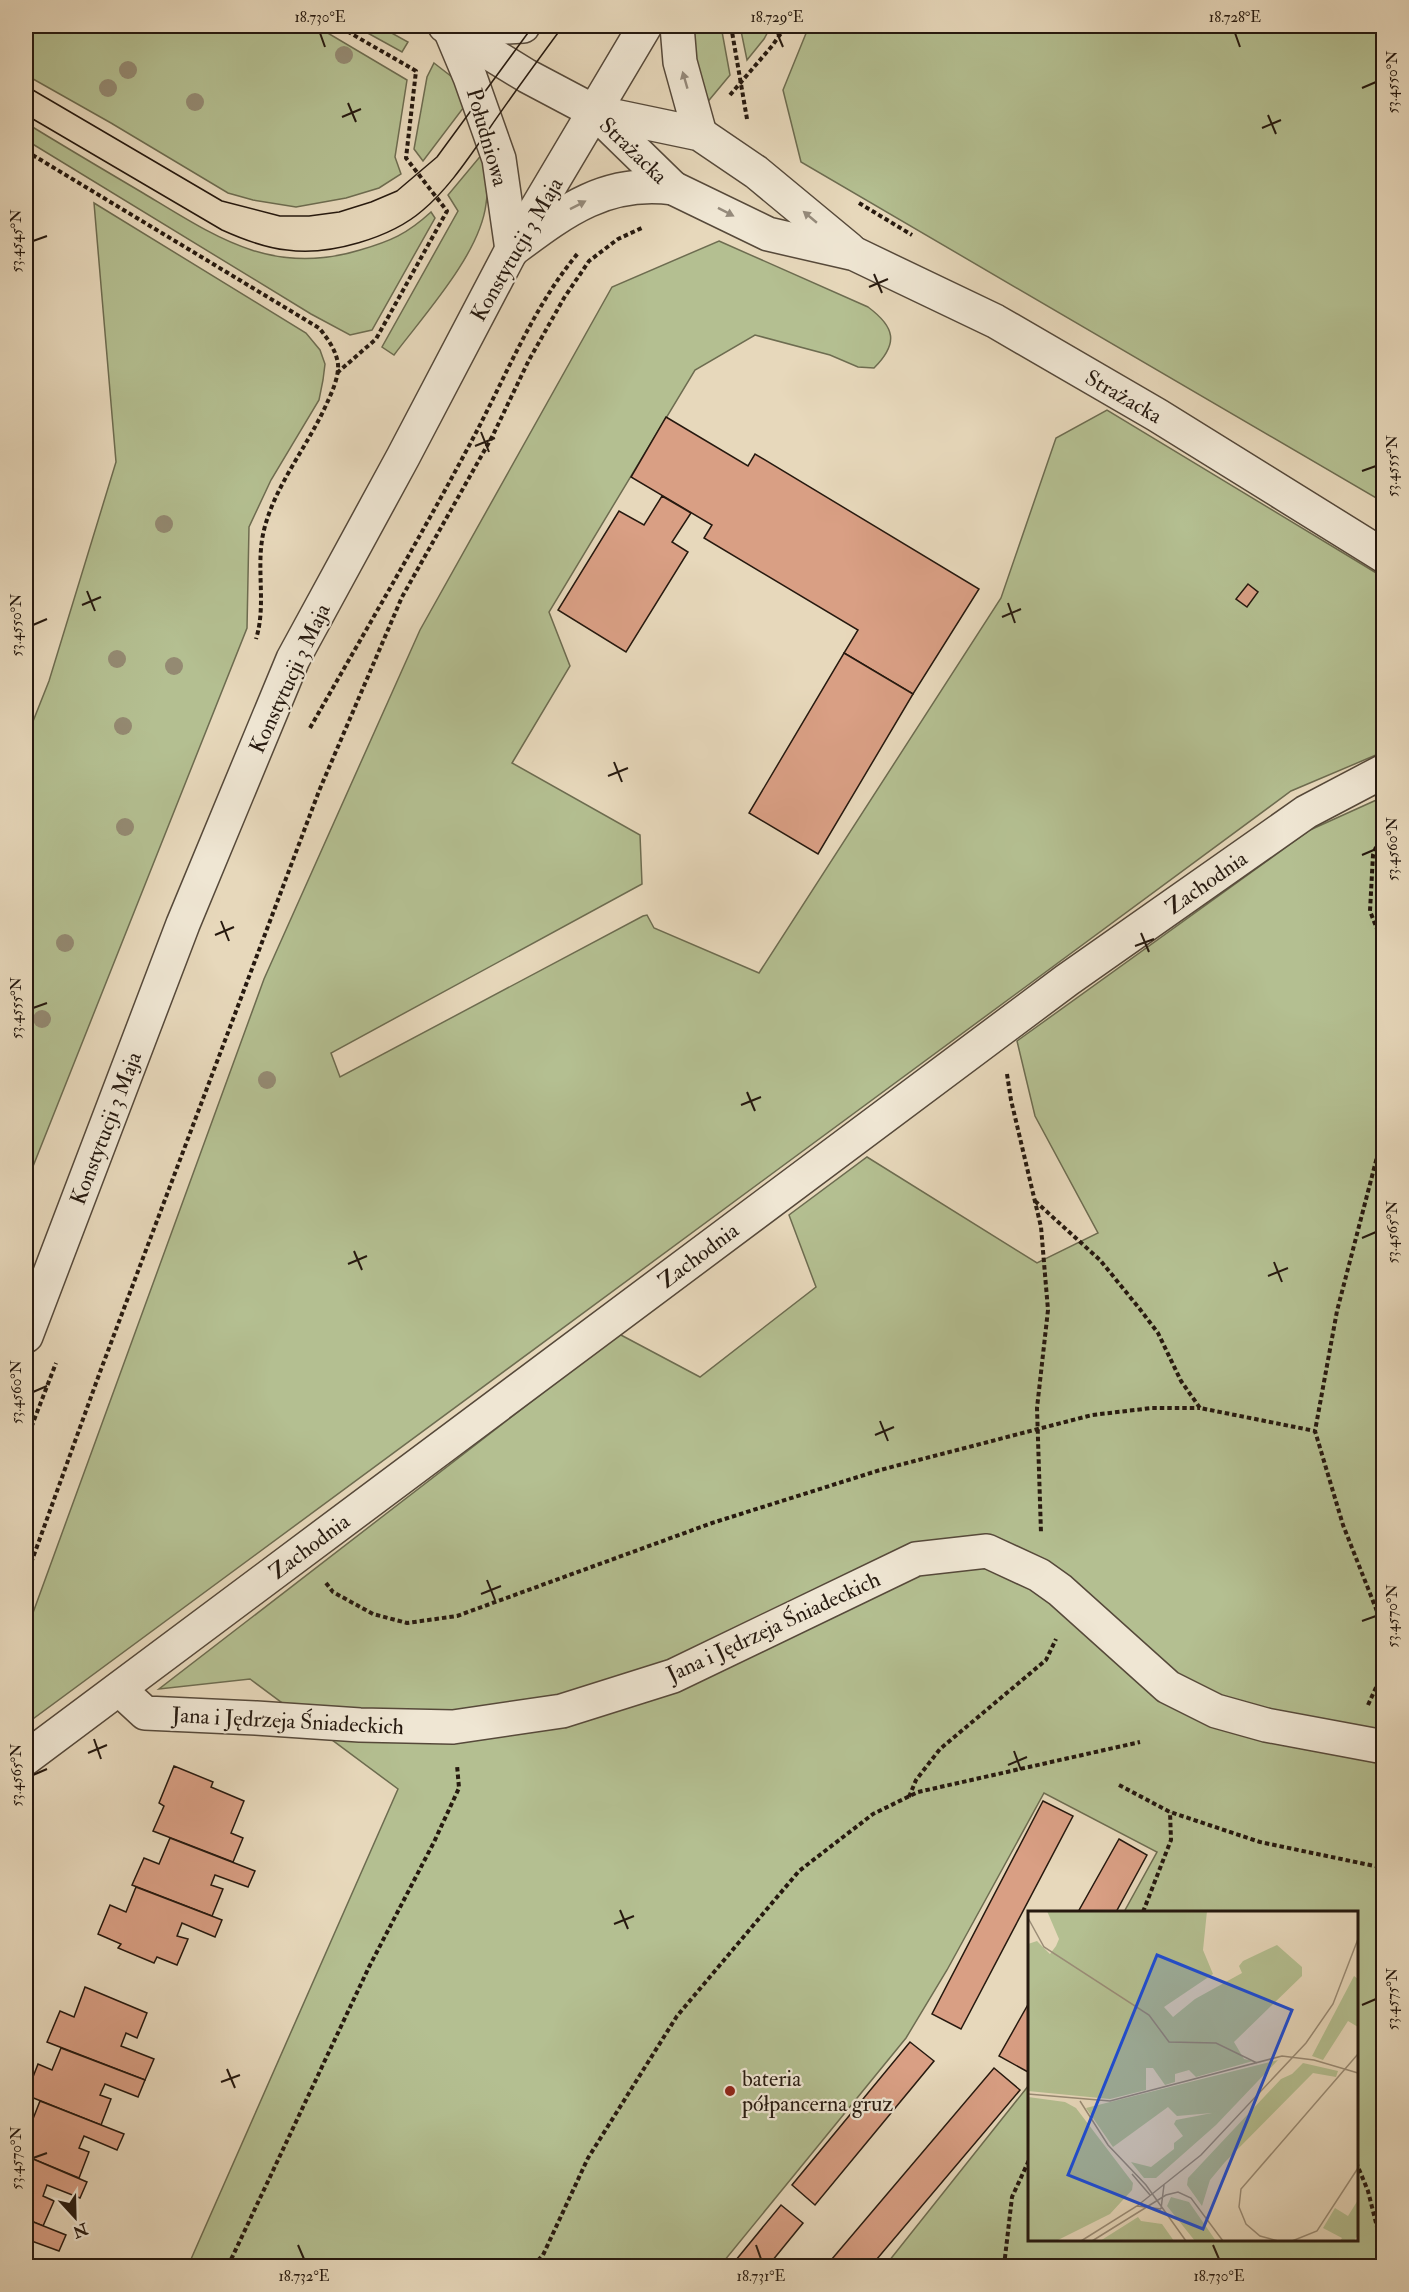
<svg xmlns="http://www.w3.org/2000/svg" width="1409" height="2292" font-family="'IM FELL Double Pica',serif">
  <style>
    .green { fill: #b4bf91; stroke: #6d6c50; stroke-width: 1.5 }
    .building { fill: #d99f84; stroke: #26190f; stroke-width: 1.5 }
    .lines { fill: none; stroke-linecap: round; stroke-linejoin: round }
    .minor-casing { stroke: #56493a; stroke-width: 36 }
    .tertiary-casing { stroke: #56493a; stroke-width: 36 }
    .path { stroke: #26190f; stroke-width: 4; stroke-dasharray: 4.5 3; stroke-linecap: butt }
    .minor { stroke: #efe6d3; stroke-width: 33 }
    .tertiary { stroke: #efe6d3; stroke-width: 33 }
    .tram { stroke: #26190f; stroke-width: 1.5 }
    .tree { fill: #948a72 }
    .oneway { fill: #958a7b }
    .ticks { fill: none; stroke: #26190f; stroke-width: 2 }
    .poi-dot { fill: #8f2418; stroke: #efe6d3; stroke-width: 2 }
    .labels { text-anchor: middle; stroke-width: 4.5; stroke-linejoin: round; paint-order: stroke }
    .street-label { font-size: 22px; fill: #26190f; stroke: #efe6d3 }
    .poi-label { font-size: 22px; fill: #26190f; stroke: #efe6d3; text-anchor: start }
    .inset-road { fill: none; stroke: #9a8c76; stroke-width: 1.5 }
    .view { fill: #1d4ed8; fill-opacity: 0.15; stroke: #1d4ed8; stroke-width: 3 }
    .inset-edge { fill: none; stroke: #26190f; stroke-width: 3 }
    .neatline { fill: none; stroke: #26190f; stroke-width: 2 }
    .ticks-label { font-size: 15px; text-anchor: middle; fill: #26190f }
  </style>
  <rect width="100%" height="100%" fill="#e7d8bb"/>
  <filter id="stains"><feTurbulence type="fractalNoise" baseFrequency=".00333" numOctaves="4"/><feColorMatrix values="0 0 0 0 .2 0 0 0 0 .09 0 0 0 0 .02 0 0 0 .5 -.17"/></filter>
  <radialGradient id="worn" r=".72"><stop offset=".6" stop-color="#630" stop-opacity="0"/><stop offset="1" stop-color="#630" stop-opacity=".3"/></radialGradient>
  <g class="green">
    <polygon points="26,26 316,26 407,80 395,157 401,174 379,188 346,198 296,207 253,200 228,193 111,123 26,75"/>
    <polygon points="355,26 379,26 408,42 402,52"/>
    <polygon points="688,26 721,26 730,75 705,105"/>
    <polygon points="740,26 771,26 764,39 747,60"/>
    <polygon points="809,26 1383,26 1383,502 801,162 783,90"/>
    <polygon points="434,63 452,77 467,103 423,161 414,149 427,77"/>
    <path d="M 26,123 C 65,147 104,170 143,193 C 216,237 272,277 360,250 C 391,241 407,234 431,212 L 435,218 L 372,330 L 350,335 L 311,314 L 26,140 Z"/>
    <path d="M 483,153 C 485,170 489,187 486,204 C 480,254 424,315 394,355 L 382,347 L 458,211 L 448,195 Z"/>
    <polygon points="94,203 306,333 320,350 325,364 323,380 319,400 271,480 249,527 247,628 26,1184 26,739 49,681 116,462"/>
    <path d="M 719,241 L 868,307 C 895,327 899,343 874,368 L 858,367 L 830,355 L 755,335 L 695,370 L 549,612 L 570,666 L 512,763 L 640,835 L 642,884 L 331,1053 L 340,1077 L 643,916 L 647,915 L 654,928 L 759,973 L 1001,598 L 1056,438 L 1107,410 L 1383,577 L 1383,752 L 1291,791 L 26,1724 L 26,1632 L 264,979 L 420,630 L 612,287 Z"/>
    <polygon points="1383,797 1383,2266 885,2266 1029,2085 1030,2240 1356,2240 1356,1912 1124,1912 1157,1852 1044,1793 947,1970 906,2038 720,2266 188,2266 398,1789 250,1679 159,1689 619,1334 700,1377 816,1287 789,1215 867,1157 1037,1263 1098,1233 1035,1116 1017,1041 1310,830"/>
  </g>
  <g class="building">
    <polygon points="666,417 748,466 755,454 979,589 913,694 844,653 858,630 704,538 712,525 631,477"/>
    <polygon points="662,496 691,513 672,542 688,552 626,652 558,610 619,511 644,525"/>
    <polygon points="1248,584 1258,592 1247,607 1236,599"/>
    <polygon points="844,653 913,694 818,854 749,813"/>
    <polygon points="174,1766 213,1782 211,1787 244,1801 231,1833 243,1838 233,1862 153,1831 164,1806 159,1803"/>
    <polygon points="1043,1801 1073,1816 961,2029 932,2014"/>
    <polygon points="170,1838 255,1871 248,1887 215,1875 211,1885 223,1889 212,1916 132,1885 144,1858 159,1864"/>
    <polygon points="1119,1839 1147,1855 1116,1912 1078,1912"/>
    <polygon points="136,1887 222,1920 215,1937 182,1923 177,1936 188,1939 177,1965 157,1957 154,1963 118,1948 121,1944 98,1934 110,1905 126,1912"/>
    <polygon points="85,1987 147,2013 137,2038 126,2033 121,2046 154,2059 145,2080 47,2042 60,2011 74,2017"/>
    <polygon points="1030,2001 1030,2070 1028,2072 999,2056"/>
    <polygon points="910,2042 934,2061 815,2205 792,2185"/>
    <polygon points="61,2048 145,2080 138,2097 105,2084 100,2095 111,2099 101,2125 26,2095 38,2064 52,2070"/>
    <polygon points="994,2068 1020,2090 871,2266 826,2266"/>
    <polygon points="40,2101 124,2134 117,2150 84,2136 79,2148 89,2152 79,2178 26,2156 26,2121 31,2124"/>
    <polygon points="26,2156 87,2182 80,2198 47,2185 43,2196 54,2201 43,2226 26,2219"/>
    <polygon points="781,2205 803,2223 768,2266 731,2266"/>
    <polygon points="26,2219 66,2235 59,2251 26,2239"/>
  </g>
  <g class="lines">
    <defs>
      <g id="minor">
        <polyline points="677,26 680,62 700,134"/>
        <polyline points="595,112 700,134 756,172 849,249"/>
        <polyline points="595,112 673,188"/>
        <path d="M 512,250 C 563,212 605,179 673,188 L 768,234 L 855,254 L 995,321 L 1157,415 L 1384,556"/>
        <polyline points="119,1689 145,1713 256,1718 360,1725 453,1727 562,1711 673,1676 916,1559 987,1551 1039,1575 1060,1590 1168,1687 1216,1711 1266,1725 1384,1747"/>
        <polyline points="26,1758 1067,980 1306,812 1384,771"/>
      </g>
      <g id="tertiary">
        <polyline points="445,26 527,76 595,112"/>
        <polyline points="449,27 470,77 499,159 512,250"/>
        <polyline points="450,27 492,28 523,26"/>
        <polyline points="26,1336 183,924 293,659 403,457 509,255 645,26"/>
      </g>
    </defs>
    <use href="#minor" class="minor-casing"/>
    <use href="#tertiary" class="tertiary-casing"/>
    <g class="path">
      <polyline points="731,26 747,119"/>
      <polyline points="730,95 772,46 786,26"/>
      <path d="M 26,151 L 319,328 C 328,339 336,350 338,364 C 339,377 332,392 327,403 C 308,446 275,485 264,530 C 255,566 267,604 256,639"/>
      <polyline points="859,203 912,235"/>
      <polyline points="337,373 376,339 447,211 406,158 416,71 338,26"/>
      <path d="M 310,728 C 364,633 420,538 471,442 C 505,379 533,306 579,252"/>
      <polyline points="1384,826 1373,855 1370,911 1384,947"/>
      <polyline points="1007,1074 1011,1100 1041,1227 1048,1310 1037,1408 1041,1533"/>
      <polyline points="1384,1130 1337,1311 1315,1431 1343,1525 1384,1629"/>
      <polyline points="1035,1201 1100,1260 1139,1308 1158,1333 1181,1381 1200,1408 1315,1431"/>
      <polyline points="26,1441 56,1363"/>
      <polyline points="26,1577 100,1372 319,791 402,597 492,437 529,360 564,298 589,261 618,239 644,227"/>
      <polyline points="326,1583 333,1592 373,1614 407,1623 457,1616 712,1523 880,1470 1092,1415 1152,1408 1200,1408"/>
      <polyline points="1368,1705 1384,1670"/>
      <polyline points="1119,1785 1170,1812 1260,1842 1384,1868"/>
      <polyline points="909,1797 916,1780 940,1749 1046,1660 1056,1639"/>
      <polyline points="1143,1912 1171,1840 1170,1812"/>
      <polyline points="1356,2162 1368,2191 1384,2255"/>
      <polyline points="228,2266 369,1967 434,1842 459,1788 457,1765"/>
      <polyline points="533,2266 543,2255 588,2158 677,2016 799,1871 873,1814 918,1792 1140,1742"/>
      <polyline points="1004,2266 1012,2197 1030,2158"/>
    </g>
    <use href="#minor" class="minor"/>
    <use href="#tertiary" class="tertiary"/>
    <g class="tram">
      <polyline points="26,86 222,201 280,216 309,216 339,212 371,202 397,191 437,157 533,26"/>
      <path d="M 26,115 L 222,230 C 242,239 265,248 287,250 C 329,256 391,238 423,210 C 450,187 469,157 489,129 C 513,94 538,60 563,26"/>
    </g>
  </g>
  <g class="tree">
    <circle cx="344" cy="55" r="9"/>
    <circle cx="128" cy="70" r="9"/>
    <circle cx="108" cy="88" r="9"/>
    <circle cx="195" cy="102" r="9"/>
    <circle cx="164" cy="524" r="9"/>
    <circle cx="117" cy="659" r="9"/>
    <circle cx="174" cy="666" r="9"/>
    <circle cx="123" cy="726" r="9"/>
    <circle cx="125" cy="827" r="9"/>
    <circle cx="65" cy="943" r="9"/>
    <circle cx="42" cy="1019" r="9"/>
    <circle cx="267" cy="1080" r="9"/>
  </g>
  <defs><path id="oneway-solid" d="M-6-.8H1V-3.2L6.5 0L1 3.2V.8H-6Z" transform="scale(1.5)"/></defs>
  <g class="oneway">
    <use href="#oneway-solid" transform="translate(685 80) rotate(-106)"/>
    <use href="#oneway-solid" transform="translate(578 205) rotate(-27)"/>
    <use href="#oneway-solid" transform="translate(726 212) rotate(27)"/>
    <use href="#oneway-solid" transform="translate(810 217) rotate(-140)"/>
  </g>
  <path class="ticks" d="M 320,33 L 325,47M 777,33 L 783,47M 1235,33 L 1240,47M 1362,88 L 1376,82M 348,103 L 356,122M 1268,115 L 1276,134M 342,117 L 361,109M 1262,128 L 1281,120M 33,241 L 47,236M 874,274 L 882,293M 869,287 L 888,279M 481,432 L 489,452M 475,446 L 495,438M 1362,471 L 1376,466M 87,591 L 95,611M 1008,603 L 1015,623M 82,605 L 101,597M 1002,617 L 1021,609M 33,625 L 47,619M 614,762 L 622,782M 608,776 L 628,768M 1362,855 L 1376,849M 221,921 L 229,941M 1141,933 L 1149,952M 215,935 L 234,927M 1135,946 L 1154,939M 33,1008 L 47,1003M 747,1092 L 755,1111M 741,1105 L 761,1097M 1362,1238 L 1376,1232M 354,1251 L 362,1270M 1274,1262 L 1282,1282M 348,1264 L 367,1256M 1268,1276 L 1288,1268M 33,1392 L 47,1386M 880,1421 L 888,1441M 875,1435 L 894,1427M 487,1580 L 495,1600M 481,1594 L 501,1586M 1362,1621 L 1376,1616M 94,1739 L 101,1759M 1014,1751 L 1021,1770M 88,1753 L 107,1745M 1008,1765 L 1027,1757M 33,1775 L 47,1769M 620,1910 L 628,1929M 614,1924 L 634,1916M 1362,2005 L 1376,1999M 227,2069 L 235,2088M 221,2082 L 240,2075M 33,2158 L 47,2153M 298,2245 L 304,2259M 756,2245 L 761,2259M 1213,2245 L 1219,2259"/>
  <circle class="poi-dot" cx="730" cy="2091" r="6"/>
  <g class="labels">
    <g class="street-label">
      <text transform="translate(488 137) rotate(74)" y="8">Południowa</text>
      <text transform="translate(634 150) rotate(44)" y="8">Strażacka</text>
      <text transform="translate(516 249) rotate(-60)" y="8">Konstytucji 3 Maja</text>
      <text transform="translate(1124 396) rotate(30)" y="8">Strażacka</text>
      <text transform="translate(289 678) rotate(-65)" y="8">Konstytucji 3 Maja</text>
      <text transform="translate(1206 882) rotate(-35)" y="8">Zachodnia</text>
      <text transform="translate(105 1128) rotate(-69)" y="8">Konstytucji 3 Maja</text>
      <text transform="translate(698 1255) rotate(-37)" y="8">Zachodnia</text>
      <text transform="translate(309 1546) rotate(-37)" y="8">Zachodnia</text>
      <text transform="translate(773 1626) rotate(-25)" y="8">Jana i Jędrzeja Śniadeckich</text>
      <text transform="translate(288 1720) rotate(3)" y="8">Jana i Jędrzeja Śniadeckich</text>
    </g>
    <g class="poi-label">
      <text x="742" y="2086">bateria<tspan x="742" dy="25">półpancerna gruz</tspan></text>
    </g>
  </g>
  <g transform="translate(1028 1911)">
    <rect width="330" height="330" fill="#e7d8bb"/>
    <path d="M 19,0 L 179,0 L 175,39 L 185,63 L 136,96 L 145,106 L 167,88 L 214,62 L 211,55 L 215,50 L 249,34 L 274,56 L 274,65 L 206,131 L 216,148 L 225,150 L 168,166 L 161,159 L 147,163 L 147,171 L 137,174 L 125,157 L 118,157 L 118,179 L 82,188 L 0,180 L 0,33 L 9,30 L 22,43 L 28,35 L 31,28 ZM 326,65 L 330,68 L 330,116 L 320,110 L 295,149 L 284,145 ZM 250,149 L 188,214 L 128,267 L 116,267 L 103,251 L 123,256 L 146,238 L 146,232 L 155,225 L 146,213 L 148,209 L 184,202 L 149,205 L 140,196 L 85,236 L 58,197 ZM 275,152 L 310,160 L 308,166 L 285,162 L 197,251 L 182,269 L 174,295 L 159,274 L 160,267 L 253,168 L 264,163 ZM 0,186 L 37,191 L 48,197 L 105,272 L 104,279 L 82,303 L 28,330 L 0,330 ZM 143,286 L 161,291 L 188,330 L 167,330 L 139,295 ZM 330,289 L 330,324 L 326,330 L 312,330 L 314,327 L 295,317 L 307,297 L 320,305 ZM 110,306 L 113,310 L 134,313 L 146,330 L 72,330 Z" fill="#b4bf91"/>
    <path class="inset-road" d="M 0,7 L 16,36 L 121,104 L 141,131 L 188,132 L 229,152M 0,183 L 82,190 L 254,145 L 286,149 L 330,162M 52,190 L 80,234 L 118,274 L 158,330M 104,263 L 122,284M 109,295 L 133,298M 133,298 L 136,274M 53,330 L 109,295 L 173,244 L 278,132 L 305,93 L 330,28M 64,330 L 138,284 L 150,281 L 163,287 L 195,330M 250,330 L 232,325 L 218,313 L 211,296 L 213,278 L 330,143M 264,330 L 289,320 L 330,257"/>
    <path class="view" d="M 129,44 L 264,99 L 175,318 L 40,264 Z"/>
    <rect width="330" height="330" class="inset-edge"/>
  </g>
  <rect width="1409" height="2292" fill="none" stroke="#e7d8bb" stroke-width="66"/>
  <g transform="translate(75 2217) rotate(158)" stroke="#efe6d3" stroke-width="4.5" paint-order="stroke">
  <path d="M0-4.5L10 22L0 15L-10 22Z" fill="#26190f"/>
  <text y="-9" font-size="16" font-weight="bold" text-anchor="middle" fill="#26190f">N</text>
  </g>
  <rect x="33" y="33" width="1343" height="2226" class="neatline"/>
  <g class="ticks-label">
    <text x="320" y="22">18.730°E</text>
    <text x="777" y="22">18.729°E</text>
    <text x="1235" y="22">18.728°E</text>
    <text transform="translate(1392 82) rotate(-90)" y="5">53.4550°N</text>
    <text transform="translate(16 241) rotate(-90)" y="5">53.4545°N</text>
    <text transform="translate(1392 466) rotate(-90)" y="5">53.4555°N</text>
    <text transform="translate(16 625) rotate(-90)" y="5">53.4550°N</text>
    <text transform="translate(1392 849) rotate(-90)" y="5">53.4560°N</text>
    <text transform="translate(16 1008) rotate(-90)" y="5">53.4555°N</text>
    <text transform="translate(1392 1232) rotate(-90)" y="5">53.4565°N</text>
    <text transform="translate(16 1392) rotate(-90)" y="5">53.4560°N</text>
    <text transform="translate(1392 1616) rotate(-90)" y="5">53.4570°N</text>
    <text transform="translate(16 1775) rotate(-90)" y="5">53.4565°N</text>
    <text transform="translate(1392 1999) rotate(-90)" y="5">53.4575°N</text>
    <text transform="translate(16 2158) rotate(-90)" y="5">53.4570°N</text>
    <text x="304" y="2281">18.732°E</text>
    <text x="761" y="2281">18.731°E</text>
    <text x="1219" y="2281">18.730°E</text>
  </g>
  <rect width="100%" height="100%" filter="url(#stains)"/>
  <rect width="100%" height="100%" fill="url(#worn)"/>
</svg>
